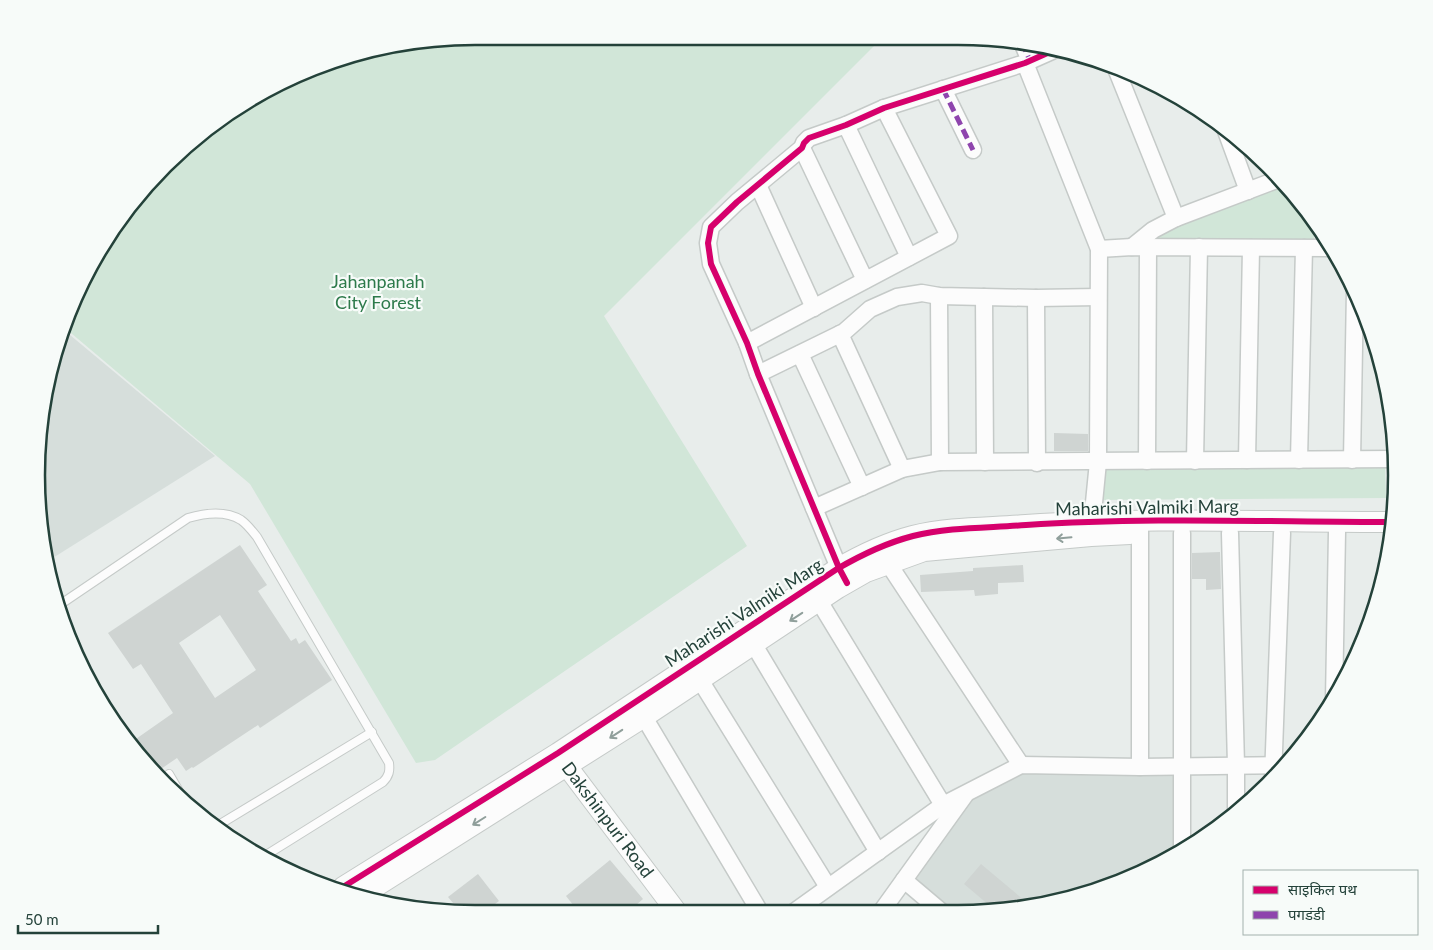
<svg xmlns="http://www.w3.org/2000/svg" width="1433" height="950" font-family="Lato,'Noto Sans Devanagari',sans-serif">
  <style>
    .built { fill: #d6dedb }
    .green { fill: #d1e6d8 }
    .building { fill: #cfd4d2; fill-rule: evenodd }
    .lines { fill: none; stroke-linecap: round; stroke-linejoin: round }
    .service-casing { stroke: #c5cac8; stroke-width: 10 }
    .minor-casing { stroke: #c5cac8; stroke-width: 19 }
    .tertiary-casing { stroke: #c5cac8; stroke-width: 22 }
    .service { stroke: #fcfcfc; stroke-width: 8 }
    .minor { stroke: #fcfcfc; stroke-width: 16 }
    .tertiary { stroke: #fcfcfc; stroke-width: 20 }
    .quiet { stroke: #8e44ad; stroke-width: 5; stroke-dasharray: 10 5; stroke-linecap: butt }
    .cycleway-casing { stroke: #f7fbf9; stroke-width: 9 }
    .cycleway { stroke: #d6006c; stroke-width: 6 }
    .oneway { stroke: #909f9b }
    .labels { text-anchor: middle; stroke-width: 4.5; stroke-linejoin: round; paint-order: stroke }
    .park-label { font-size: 18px; fill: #2d7a4b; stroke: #f7fbf9 }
    .street-label { font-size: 18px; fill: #24423a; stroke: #f7fbf9 }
    .rim { fill: none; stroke: #24423a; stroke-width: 2.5 }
  </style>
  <rect width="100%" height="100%" fill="#e8edeb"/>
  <g class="built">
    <polygon points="64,330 215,456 48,561 37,446"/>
    <polygon points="1024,769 1178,771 1179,852 1152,869 1071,899 986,913 949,913 910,880 970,797"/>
  </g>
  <g class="green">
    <polygon points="475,36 881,39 604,316 747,546 435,760 416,763 250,484 65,328 70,307 127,208 231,110 334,59"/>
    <polygon points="1282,182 1306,208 1314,221 1314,242 1144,242 1155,233"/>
    <polygon points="1385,463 1386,498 1097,500 1100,465"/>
  </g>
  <g class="building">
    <polygon points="1054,433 1088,434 1088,451 1054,451"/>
    <path d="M 240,545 L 267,585 L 258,591 L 291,641 L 296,638 L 299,644 L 305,640 L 332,680 L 260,728 L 258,725 L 193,768 L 192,767 L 186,771 L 177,758 L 158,771 L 133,741 L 173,713 L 141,664 L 133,669 L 108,633 ZM 220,615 L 256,670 L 215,698 L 179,643 Z"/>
    <polygon points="1220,552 1221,589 1206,590 1206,579 1192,579 1192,553"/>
    <polygon points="1023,565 1024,582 998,583 998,594 975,596 974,590 921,592 920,575 973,571 973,568"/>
    <polygon points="610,860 643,899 629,911 578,911 566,896"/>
    <polygon points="981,864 1031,906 996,911 964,884"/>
    <polygon points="478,874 499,901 487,910 459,910 448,897"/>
  </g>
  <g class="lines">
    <defs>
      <g id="service">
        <path d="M 58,606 L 188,518 C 205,513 225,510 241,520 C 247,524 253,532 257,537 L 389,763 C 390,771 389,776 383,782 L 263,857"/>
        <polyline points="90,682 104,705"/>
        <polyline points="169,774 187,805"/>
        <polyline points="217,826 372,732"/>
      </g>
      <g id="minor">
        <polyline points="1022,42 1030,61"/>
        <polyline points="1025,63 1099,249 1098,462 1091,533"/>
        <polyline points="1117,71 1176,218"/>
        <polyline points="943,89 973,150"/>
        <polyline points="846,125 909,257"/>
        <polyline points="1226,131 1248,191"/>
        <polyline points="802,148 865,280"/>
        <polyline points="758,185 814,308"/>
        <polyline points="1132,247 1153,230 1176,218 1279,179"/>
        <polyline points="1099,249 1132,247 1331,248"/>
        <polyline points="939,296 940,462"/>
        <polyline points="984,297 985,462"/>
        <polyline points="1036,298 1037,463"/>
        <polyline points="840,334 902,469"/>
        <polyline points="747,343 949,236 884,108"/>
        <polyline points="800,354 862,487"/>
        <polyline points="758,374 844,332 870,309 897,297 922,293 939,296 1036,298 1098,297"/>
        <polyline points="1247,460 1251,248"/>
        <polyline points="1299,460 1304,248"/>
        <polyline points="1352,460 1355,290"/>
        <polyline points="1147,461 1148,247"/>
        <polyline points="1195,461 1199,247"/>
        <polyline points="814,508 902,469 940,462 1395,459"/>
        <polyline points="1140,521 1140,767"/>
        <polyline points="1182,533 1182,850"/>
        <polyline points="1230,533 1236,765 1236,813"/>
        <polyline points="884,553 888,563 1021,765"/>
        <polyline points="844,578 839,568 758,374 747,343 711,264 708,243 711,227 737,202 802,148 804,143 809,138 846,125 884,108 1025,63 1052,51"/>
        <polyline points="819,601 943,805"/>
        <polyline points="754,645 878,852"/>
        <polyline points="700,680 828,887"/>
        <polyline points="1334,700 1337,532"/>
        <polyline points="644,717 760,912"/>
        <polyline points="1273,778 1282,533"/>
        <polyline points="904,880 943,913"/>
        <polyline points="794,912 943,805 1021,765 1140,767 1287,765"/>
        <polyline points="881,912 965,795"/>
      </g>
      <g id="tertiary">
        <path id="s1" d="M 560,757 L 676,911"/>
        <path d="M 343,887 L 558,753 L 837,569 C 861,555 886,543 913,536 C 949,527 989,528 1026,525 C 1148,517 1271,522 1393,522"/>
        <polyline points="364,894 644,717 838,588 866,572 924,551 1091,536 1130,534"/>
      </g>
    </defs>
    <use href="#service" class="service-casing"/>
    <use href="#minor" class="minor-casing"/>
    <use href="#tertiary" class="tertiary-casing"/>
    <use href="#service" class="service"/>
    <use href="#minor" class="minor"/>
    <use href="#tertiary" class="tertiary"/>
    <g class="quiet">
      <polyline points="1022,42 1030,61"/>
      <polyline points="943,89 973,150"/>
    </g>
    <defs>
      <g id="cycleway">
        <polyline points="847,583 839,568 758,374 747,343 711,264 708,243 711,227 737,202 802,148 804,143 809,138 846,125 884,108 1025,63 1052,51"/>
        <path d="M 343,887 L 558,753 L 837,569 C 861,555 886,543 913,536 C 949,527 989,528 1026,525 C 1148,517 1271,522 1393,522"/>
      </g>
    </defs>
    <use href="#cycleway" class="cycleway-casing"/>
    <use href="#cycleway" class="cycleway"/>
  </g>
  <defs><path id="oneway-shaft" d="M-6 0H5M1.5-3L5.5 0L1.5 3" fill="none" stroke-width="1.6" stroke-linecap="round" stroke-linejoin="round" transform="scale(1.25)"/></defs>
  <g class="oneway">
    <use href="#oneway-shaft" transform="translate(1064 538) rotate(175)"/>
    <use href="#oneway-shaft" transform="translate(796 617) rotate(147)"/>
    <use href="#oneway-shaft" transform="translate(616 734) rotate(147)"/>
    <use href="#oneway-shaft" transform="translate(479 821) rotate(148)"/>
  </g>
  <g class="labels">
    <g class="park-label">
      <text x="378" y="288">Jahanpanah<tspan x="378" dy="21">City Forest</tspan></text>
    </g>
    <g class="street-label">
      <text transform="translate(1147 508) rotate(-1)" y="6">Maharishi Valmiki Marg</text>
      <text transform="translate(744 613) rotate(-33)" y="6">Maharishi Valmiki Marg</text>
      <text dy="6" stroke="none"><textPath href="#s1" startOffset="79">Dakshinpuri Road</textPath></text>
    </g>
  </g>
  <path d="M0 0H1433V950H0ZM475 45H958A430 430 0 0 1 1388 475V475A430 430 0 0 1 958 905H475A430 430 0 0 1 45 475V475A430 430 0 0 1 475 45Z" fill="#f7fbf9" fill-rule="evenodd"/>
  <path class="rim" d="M475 45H958A430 430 0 0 1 1388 475V475A430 430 0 0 1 958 905H475A430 430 0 0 1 45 475V475A430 430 0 0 1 475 45Z"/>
  <rect x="1243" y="870" width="175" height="65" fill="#f7fbf9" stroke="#a3b1ad"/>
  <rect x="1253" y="886" width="25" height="8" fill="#d6006c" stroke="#a3b1ad"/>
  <text x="1288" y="895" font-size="15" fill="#24423a">साइकिल पथ</text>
  <rect x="1253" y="911" width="25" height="8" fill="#8e44ad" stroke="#a3b1ad"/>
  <text x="1288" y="920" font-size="15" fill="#24423a">पगडंडी</text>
  <path d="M18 925v8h140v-8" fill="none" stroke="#24423a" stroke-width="2.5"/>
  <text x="25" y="925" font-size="15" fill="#24423a" stroke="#f7fbf9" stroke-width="4" paint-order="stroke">50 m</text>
</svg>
